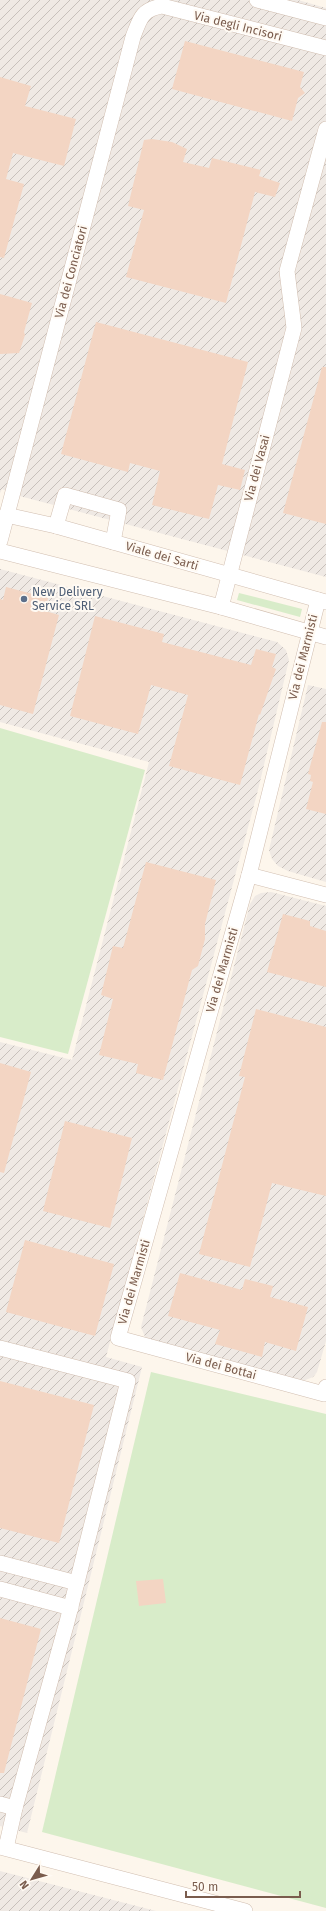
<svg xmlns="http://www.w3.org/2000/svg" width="326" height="1911" font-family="'Fira Sans',sans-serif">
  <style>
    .industrial { fill: url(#industrial-furrows) }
    .grass { fill: #d8ecc9 }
    .building { fill: #f3d5c3 }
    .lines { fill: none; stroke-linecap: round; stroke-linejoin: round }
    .minor-casing { stroke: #d1beb0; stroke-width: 16 }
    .minor { stroke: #fff; stroke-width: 15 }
    .service-dot { fill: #5c6f8a; stroke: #fffaf3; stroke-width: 1.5 }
    .labels { text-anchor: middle; stroke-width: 4; stroke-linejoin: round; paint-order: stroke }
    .street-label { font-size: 12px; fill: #7a5c4d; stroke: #fffaf3 }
    .service-label { font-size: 12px; fill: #4e5e75; stroke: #fffaf3; text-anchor: start }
  </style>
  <defs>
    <pattern id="industrial-furrows" width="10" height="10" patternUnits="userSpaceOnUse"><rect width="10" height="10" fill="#efe9e4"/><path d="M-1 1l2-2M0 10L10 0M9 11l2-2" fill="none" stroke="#c7c0bb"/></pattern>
  </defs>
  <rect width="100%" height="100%" fill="#fdf6ec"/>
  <g class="industrial">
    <polygon points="0,0 298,0 326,8 326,577 12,494 2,489 0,493"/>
    <polygon points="0,569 277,642 286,650 289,660 258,790 106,1357 142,1367 27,1833 0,1826 0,1042 72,1060 149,762 0,722"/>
    <polygon points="308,685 326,689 326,882 288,871 278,866 272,859 269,850"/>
    <polygon points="271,892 326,906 326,1341 317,1372 313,1377 303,1381 149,1341 145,1337 141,1327 250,904 255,896 261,893"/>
    <polygon points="0,1871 156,1911 0,1911"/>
  </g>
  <g class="grass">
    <polygon points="239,593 302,609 300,617 237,600"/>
    <polygon points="0,728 145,770 68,1054 0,1037"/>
    <polygon points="151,1372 326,1414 326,1908 42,1832"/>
  </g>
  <g class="building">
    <polygon points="185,41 304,72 300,87 305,93 298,98 292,121 172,89"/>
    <polygon points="0,77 31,86 25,106 76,119 64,166 13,153 6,179 24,184 4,258 0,257"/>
    <polygon points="152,139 172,142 187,149 183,162 209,168 212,158 261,170 259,176 280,183 275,197 255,192 226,303 126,277 144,210 128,206 144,140"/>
    <polygon points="0,294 32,303 24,332 25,335 19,353 0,354"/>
    <polygon points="96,322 248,362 222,464 245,470 240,490 218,485 209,519 152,505 160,471 130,463 128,472 61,454"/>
    <polygon points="322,367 326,367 326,524 283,513"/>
    <polygon points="6,587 48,598 45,611 59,615 33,714 0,705 0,599 3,600"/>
    <polygon points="95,616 164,634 162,642 251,665 256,649 276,654 272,667 276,669 260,715 259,714 240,785 169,766 188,695 151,685 138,734 70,716"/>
    <polygon points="322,722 326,722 326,814 306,809 313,782 310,781 311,775 308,774"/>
    <polygon points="146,862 216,880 205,924 205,939 198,966 192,970 163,1080 136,1073 138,1064 99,1055 113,999 101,995 113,946 123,948"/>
    <polygon points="283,914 310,921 310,926 326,931 326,987 267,972"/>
    <polygon points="256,1009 326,1027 326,1196 272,1183 250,1267 199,1254 245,1077 239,1076"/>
    <polygon points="0,1063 31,1072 4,1173 0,1172"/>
    <polygon points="65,1121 132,1138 110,1228 43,1211"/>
    <polygon points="25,1240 114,1264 95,1336 6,1312"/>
    <polygon points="180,1273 242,1290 245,1279 273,1286 270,1297 308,1307 296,1351 265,1342 262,1357 215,1344 220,1330 168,1316"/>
    <polygon points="0,1381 94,1405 59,1543 0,1528"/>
    <polygon points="163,1579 166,1603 139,1606 136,1581"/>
    <polygon points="0,1618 41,1629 4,1773 0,1773"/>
  </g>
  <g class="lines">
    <defs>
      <g id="minor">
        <polyline points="257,0 326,18"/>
        <polyline points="6,515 56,526 326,602"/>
        <polyline points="56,526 65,495 119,510 113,542"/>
        <path d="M 0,541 L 133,37 C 140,19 141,10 162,6 L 326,48"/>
        <polyline points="0,551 221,607 326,637"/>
        <polyline points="318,600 249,875 118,1338 324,1394 326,1387"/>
        <polyline points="221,607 294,328 287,271 326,129"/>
        <polyline points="249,875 326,895"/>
        <polyline points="0,1348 128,1381 67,1622 15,1808 6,1848"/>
        <polyline points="0,1563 77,1583"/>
        <polyline points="0,1589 71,1608"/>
        <polyline points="0,1804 15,1808"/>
        <polyline points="0,1847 245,1911"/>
      </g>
    </defs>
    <use href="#minor" class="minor-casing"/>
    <use href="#minor" class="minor"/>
  </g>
  <circle class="service-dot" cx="24" cy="599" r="4"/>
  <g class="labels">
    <g class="street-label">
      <text transform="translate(238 26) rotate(14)" y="4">Via degli Incisori</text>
      <text transform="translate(71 272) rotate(-75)" y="4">Via dei Conciatori</text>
      <text transform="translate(257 468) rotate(-75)" y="4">Via dei Vasai</text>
      <text transform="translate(162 556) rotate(16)" y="4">Viale dei Sarti</text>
      <text transform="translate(303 657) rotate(-76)" y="4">Via dei Marmisti</text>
      <text transform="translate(222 970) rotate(-74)" y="4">Via dei Marmisti</text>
      <text transform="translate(134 1282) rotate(-74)" y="4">Via dei Marmisti</text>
      <text transform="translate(221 1366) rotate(15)" y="4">Via dei Bottai</text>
    </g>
    <g class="service-label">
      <text x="32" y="596">New Delivery<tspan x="32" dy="14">Service SRL</tspan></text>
    </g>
  </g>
  <g transform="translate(32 1879) rotate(233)" stroke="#fffaf3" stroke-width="3" paint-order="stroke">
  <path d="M0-3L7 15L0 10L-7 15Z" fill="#7a5c4d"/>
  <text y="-6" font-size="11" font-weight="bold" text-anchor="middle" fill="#7a5c4d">N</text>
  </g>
  <path d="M186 1891v6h114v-6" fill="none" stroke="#7a5c4d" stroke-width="2"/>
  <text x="192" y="1891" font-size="12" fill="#7a5c4d" stroke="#fffaf3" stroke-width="3" paint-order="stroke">50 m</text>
</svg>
